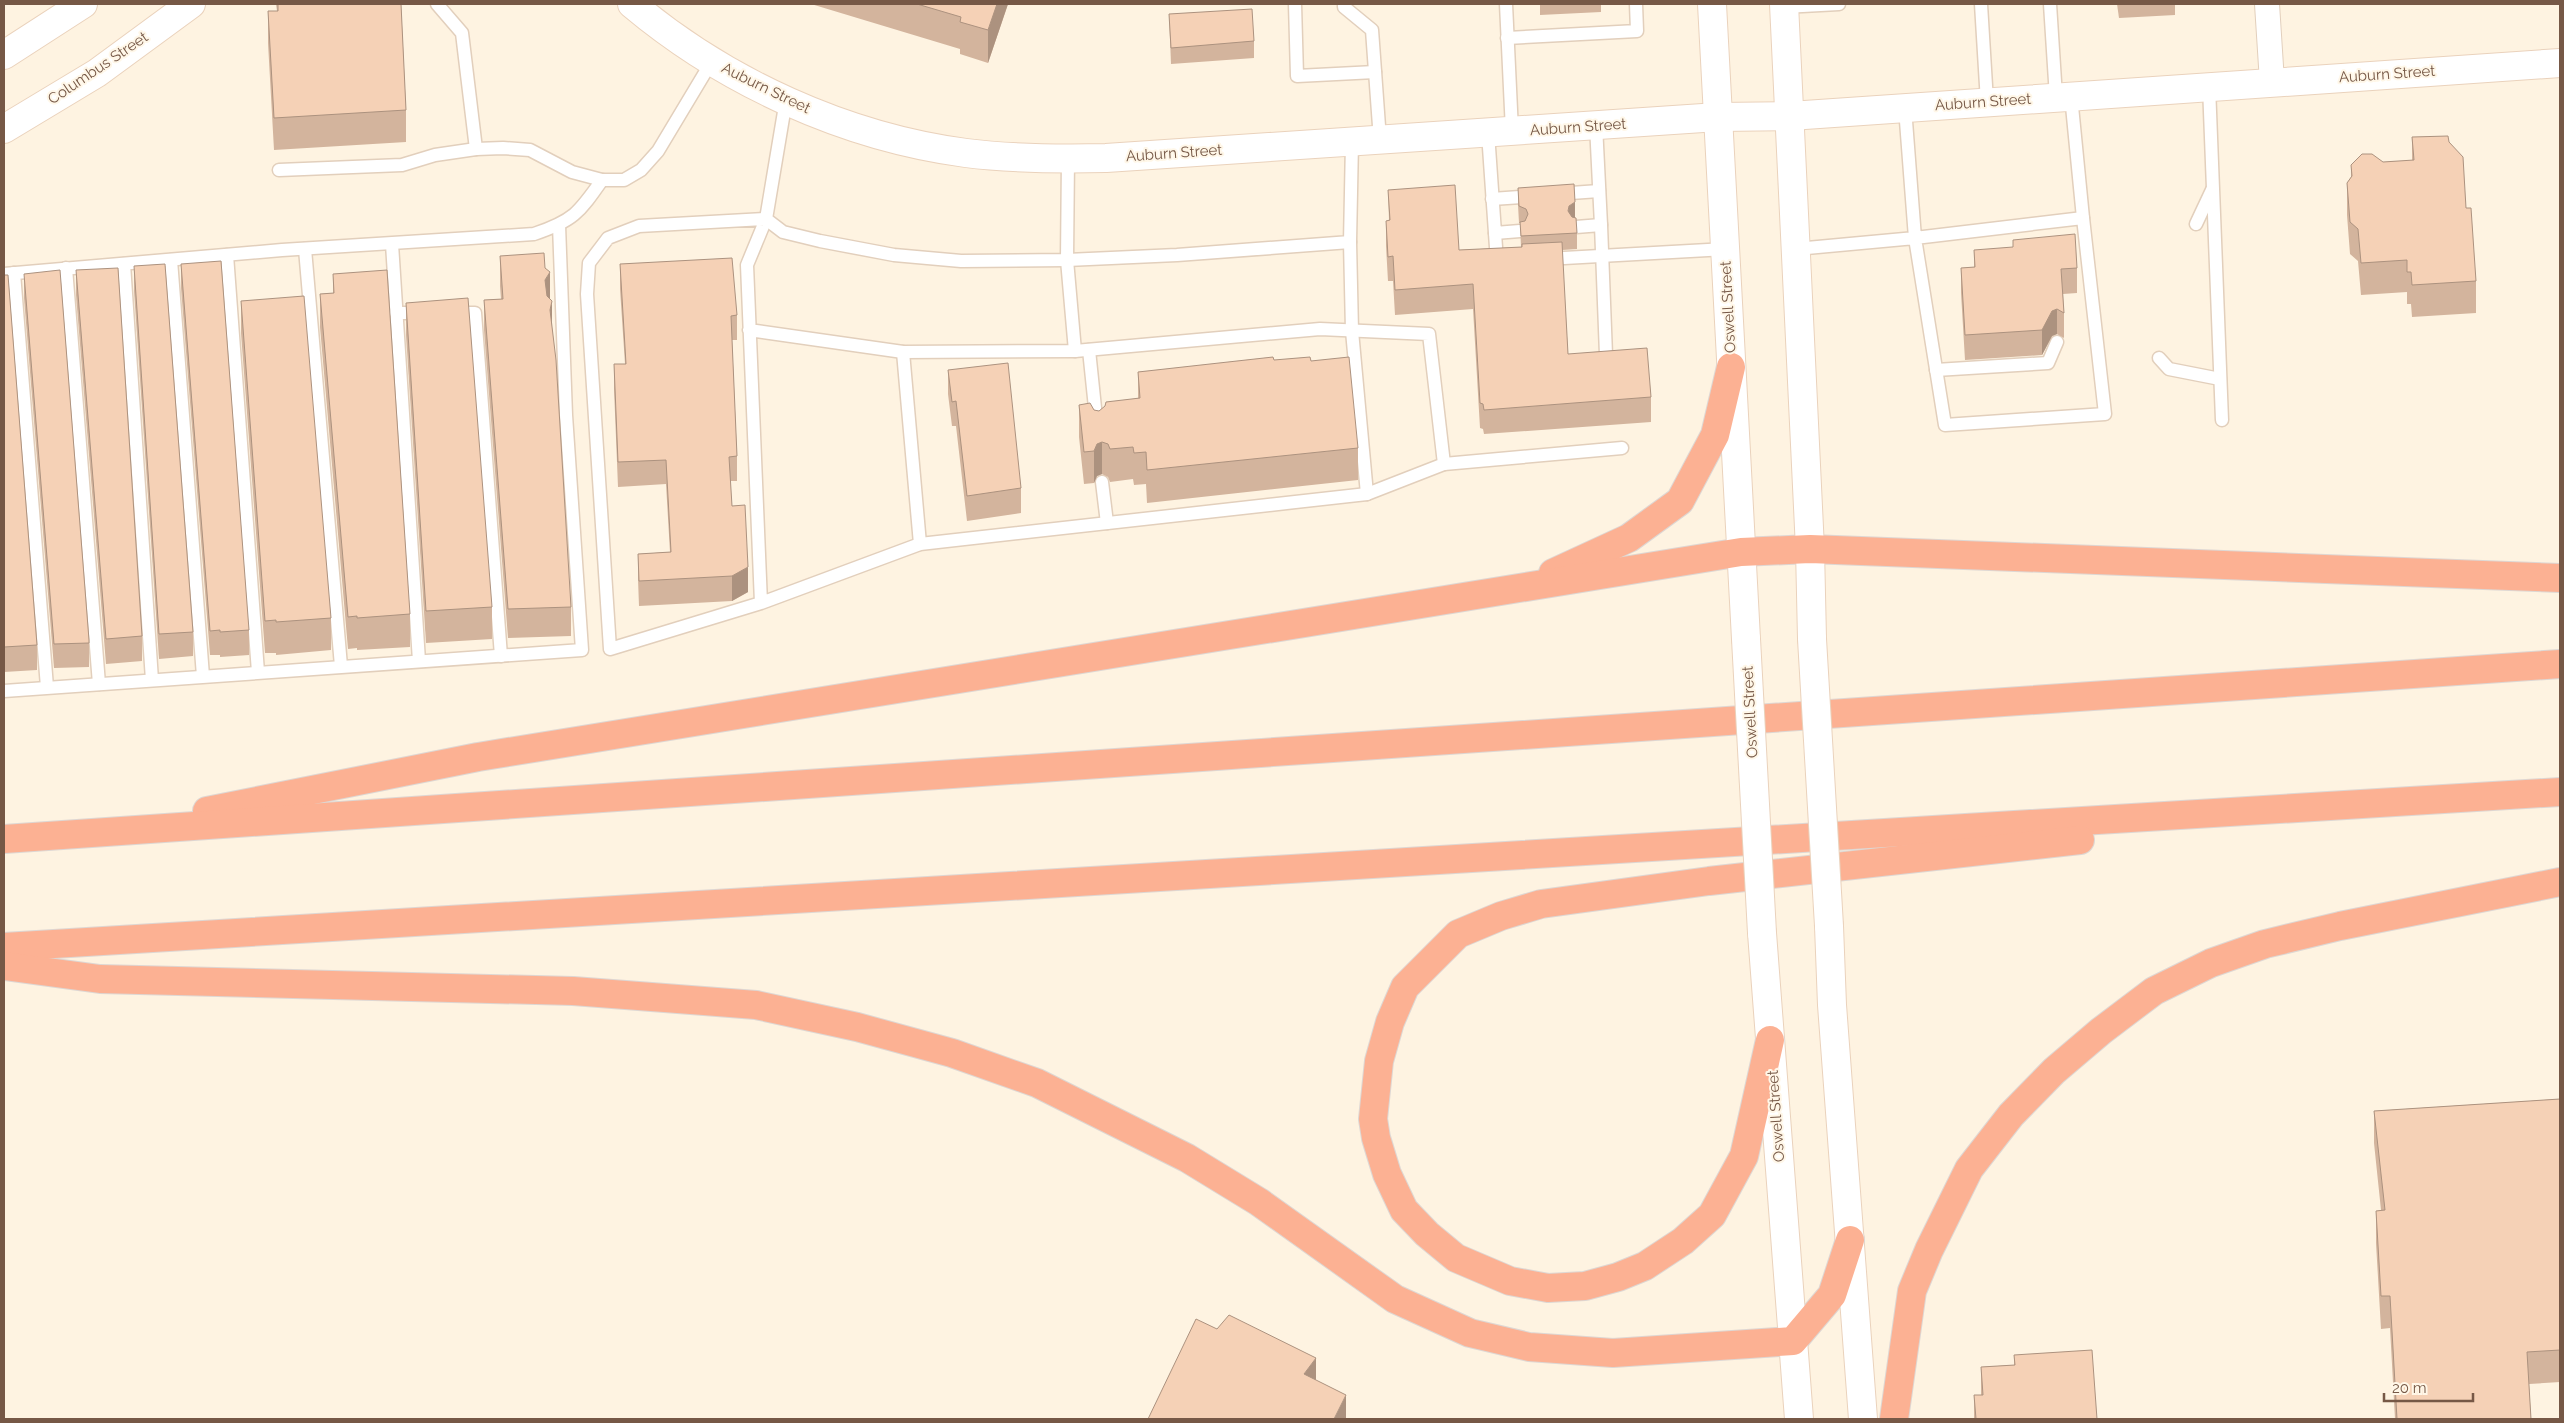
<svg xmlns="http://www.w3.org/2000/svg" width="2564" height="1423" font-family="Raleway,sans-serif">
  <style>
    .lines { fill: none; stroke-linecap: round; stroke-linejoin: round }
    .lane-casing { stroke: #e2cfbc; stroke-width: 15 }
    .street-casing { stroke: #e2cfbc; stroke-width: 26 }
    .secondary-casing { stroke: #ead2bc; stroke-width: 30 }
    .highway-casing { stroke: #ded7d3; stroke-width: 30 }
    .lane { stroke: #fff; stroke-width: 12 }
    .street { stroke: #fff; stroke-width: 24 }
    .secondary { stroke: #fff; stroke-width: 28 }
    .highway { stroke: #fcb193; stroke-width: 28 }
    .secondary-bridge-casing { stroke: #ead2bc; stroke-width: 30; stroke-linecap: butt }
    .secondary-bridge { stroke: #fff; stroke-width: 28 }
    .wall { fill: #d3b49d }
    .shaded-wall { fill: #ac927f }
    .building { fill: #f5d1b6; stroke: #ac927f }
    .labels { text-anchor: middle; stroke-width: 4; stroke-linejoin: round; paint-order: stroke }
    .street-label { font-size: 15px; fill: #765846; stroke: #fff7e8 }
  </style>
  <rect width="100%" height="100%" fill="#fef3e1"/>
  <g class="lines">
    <defs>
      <g id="lane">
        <polyline points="437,4 462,33 476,149"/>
        <polyline points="1295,4 1297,76 1375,72"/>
        <polyline points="1344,4 1344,7 1372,30 1380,140"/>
        <polyline points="1506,4 1512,131"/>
        <polyline points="1981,4 1987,102"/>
        <polyline points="2050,4 2056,97"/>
        <polyline points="1784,7 1839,4"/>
        <polyline points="1507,38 1637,31 1636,4"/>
        <polyline points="2209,86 2222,420"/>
        <polyline points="2071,96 2083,218"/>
        <polyline points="786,100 766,219 783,232 820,241 894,255 961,261 1067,260 1177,255 1350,242 1352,142"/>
        <polyline points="1596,125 1601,225"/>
        <polyline points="1488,133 1495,233 1520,231"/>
        <polyline points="1068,158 1067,260 1075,351"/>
        <polyline points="279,170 402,165 435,155 476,149 503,148 530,150 572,172 602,180 624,180 641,170 658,151 712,61"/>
        <polyline points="1557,194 1599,191"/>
        <polyline points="1492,199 1535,196"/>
        <polyline points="2196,224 2212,190"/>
        <polyline points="1576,227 1601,225 1606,355"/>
        <polyline points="1495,233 1497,262 1498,262"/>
        <polyline points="1350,242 1352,331 1367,494"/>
        <polyline points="392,244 419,661"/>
        <polyline points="305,249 341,666"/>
        <polyline points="1796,249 1915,238 1945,425 2105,414 2083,218 1915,238 1905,108"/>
        <polyline points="227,255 258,672"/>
        <polyline points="1546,259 1726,249"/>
        <polyline points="171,260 203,676"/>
        <polyline points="124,264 152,680"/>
        <polyline points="66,268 99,684"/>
        <polyline points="14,273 47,687"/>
        <path d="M 4,274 L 282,250 L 534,234 C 573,221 579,213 602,180"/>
        <polyline points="396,313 423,313"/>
        <polyline points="453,313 475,313 501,656"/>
        <polyline points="749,330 903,352 1075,351 1320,329 1429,334 1444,464 1367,494 920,544 761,603 610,649 587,294 589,263 608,238 639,226 766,219 747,265 761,603"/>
        <polyline points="1089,350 1097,427"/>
        <polyline points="903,352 920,544"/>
        <polyline points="2159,358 2169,369 2220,379"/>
        <polyline points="1936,370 2048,363 2057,342"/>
        <polyline points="1444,464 1622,448"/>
        <polyline points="1102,482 1107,523"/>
        <polyline points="4,691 582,650 566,415 559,225"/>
      </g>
      <polyline id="street" points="2267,4 2272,82"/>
      <g id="secondary">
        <path d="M 632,4 C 725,82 845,137 966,153 C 1013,159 1059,159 1106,158 L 1718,117 L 1790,116 L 2560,63"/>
        <polyline points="1712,4 1746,639"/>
        <polyline points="1784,4 1810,549 1812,639"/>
        <polyline points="4,55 83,4"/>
        <polyline points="4,129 97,73 191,4"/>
        <polyline points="1829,926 1832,1005 1863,1419"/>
        <polyline points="1762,933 1799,1419"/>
      </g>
      <g id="highway">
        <polyline points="1553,573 1629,538 1680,501 1715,435 1731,367"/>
        <polyline points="207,811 478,757 1741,552 1810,549 2560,578"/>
        <polyline points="4,839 2560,664"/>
        <polyline points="4,947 2560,792"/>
        <polyline points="4,966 100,979 573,991 756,1005 857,1027 952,1053 1037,1083 1187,1158 1259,1202 1395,1299 1470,1333 1529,1347 1613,1353 1793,1341 1832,1295 1850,1240"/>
        <polyline points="1770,1040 1744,1156 1712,1215 1683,1241 1645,1266 1618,1277 1585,1286 1548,1288 1510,1281 1456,1258 1427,1234 1404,1210 1387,1174 1376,1138 1373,1119 1379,1061 1390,1022 1405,987 1458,934 1501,916 1541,904 1709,881 2080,840"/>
        <polyline points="1894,1419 1912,1291 1929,1250 1969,1169 2011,1115 2054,1071 2101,1031 2154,991 2211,963 2265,944 2340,926 2560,882"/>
      </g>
    </defs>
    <use href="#lane" class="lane-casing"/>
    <use href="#street" class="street-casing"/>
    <use href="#secondary" class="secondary-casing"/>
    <use href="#highway" class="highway-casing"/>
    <use href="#lane" class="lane"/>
    <use href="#street" class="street"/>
    <use href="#secondary" class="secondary"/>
    <use href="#highway" class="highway"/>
    <defs>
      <g id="secondary-bridge">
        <polyline points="1746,639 1762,933"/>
        <polyline points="1812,639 1829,926"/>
      </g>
    </defs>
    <use href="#secondary-bridge" class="secondary-bridge-casing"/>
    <use href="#secondary-bridge" class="secondary-bridge"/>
  </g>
  <g class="wall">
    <polygon points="276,4 401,4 406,110 406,142 274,150 268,43 268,11 277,11"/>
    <polygon points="811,4 1008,4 988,63 960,54 960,49"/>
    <polygon points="1540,4 1601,4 1601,12 1540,15"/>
    <polygon points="2117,4 2175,4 2175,15 2119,18"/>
    <polygon points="1169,14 1254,41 1254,58 1171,64"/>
    <polygon points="2412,137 2449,142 2466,208 2476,281 2476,313 2412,317 2411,304 2407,304 2407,292 2361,295 2358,261 2350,254 2347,215 2347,183 2351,177 2351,165 2383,162 2412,161"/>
    <polygon points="1518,188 1575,218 1577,233 1577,249 1562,250 1568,354 1651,397 1651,422 1484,434 1483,429 1480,428 1473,309 1395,315 1393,281 1388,281 1386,246 1386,221 1389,220 1388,190 1459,250 1521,247 1520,223 1519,223 1518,205"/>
    <polygon points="1974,250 2077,268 2077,293 2063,294 2064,313 2064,338 2057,334 2052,336 2042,355 1965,360 1961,293 1961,268 1974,267"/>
    <polygon points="500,256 550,299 571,607 571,636 508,638 484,330 484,300 501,299 500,286"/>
    <polygon points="181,264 249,630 249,655 220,657 220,655 210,655 181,288"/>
    <polygon points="620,264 737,315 737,340 732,340 737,456 737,481 730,481 732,506 748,592 732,601 639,606 638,579 638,554 670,552 666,484 618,487 614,389 614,364 625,364 620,289"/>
    <polygon points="134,266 193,632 193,656 159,659 134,291"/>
    <polygon points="76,270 142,636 142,661 106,664 76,295"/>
    <polygon points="24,274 89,640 89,667 54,668 24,298"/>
    <polygon points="333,274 410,614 410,647 357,650 357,648 348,649 320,327 320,294 333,293"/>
    <polygon points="4,275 37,645 37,670 4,672"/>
    <polygon points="241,301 331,618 331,650 276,655 276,653 265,653 241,333"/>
    <polygon points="406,303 492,607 492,639 426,643 406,335"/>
    <polygon points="1274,360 1311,361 1358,448 1358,480 1147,503 1146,484 1134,485 1133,479 1110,482 1108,477 1102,474 1097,476 1094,483 1084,484 1079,437 1079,405 1094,410 1099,411 1138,398 1138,372"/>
    <polygon points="948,370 1021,488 1021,513 967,521 956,426 952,426 948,394"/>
    <polygon points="2560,1099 2560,1382 2529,1384 2531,1419 2395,1419 2390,1328 2381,1329 2376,1243 2376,1211 2381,1210 2374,1143 2374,1111"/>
    <polygon points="2014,1355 2097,1419 1974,1419 1974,1395 1981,1395 1981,1367 2014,1365"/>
  </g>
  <g class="shaded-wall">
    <polygon points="997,4 1008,4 988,63 988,30"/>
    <polygon points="1575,202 1575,219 1569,223 1568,211 1569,206"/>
    <polygon points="550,272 550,301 545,309 545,280"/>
    <polygon points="552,301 552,331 550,310"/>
    <polygon points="2057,309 2057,334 2052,336 2042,355 2042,330 2052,311"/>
    <polygon points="1102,442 1102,474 1097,476 1094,483 1094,451 1097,444"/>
    <polygon points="748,567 748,592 732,601 732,576"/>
    <polygon points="1316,1358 1316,1390 1304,1374"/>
    <polygon points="1346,1395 1346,1419 1334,1419"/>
  </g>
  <g class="building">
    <polygon points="278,4 401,4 406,110 274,118 268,11 278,11"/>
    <polygon points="917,4 997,4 988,30 960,22 961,17"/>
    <polygon points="1252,9 1254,41 1171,48 1169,14"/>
    <polygon points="2448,136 2449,142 2463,157 2466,208 2471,208 2476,281 2412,285 2411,272 2407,272 2407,260 2361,263 2358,229 2350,222 2347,183 2352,176 2351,165 2362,154 2372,154 2383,162 2414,160 2412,137"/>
    <polygon points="1574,184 1575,202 1569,206 1568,211 1572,217 1576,218 1577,233 1521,236 1520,222 1525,221 1528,214 1526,209 1519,206 1518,188"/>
    <polygon points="1455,185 1459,250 1522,247 1522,244 1562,242 1568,354 1647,348 1651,397 1484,410 1483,404 1480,403 1473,284 1395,290 1393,256 1388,257 1386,221 1390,220 1388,190"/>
    <polygon points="2075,234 2077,268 2061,269 2064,313 2057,309 2052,311 2042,330 1965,335 1961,268 1975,267 1974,250 2013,247 2013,240"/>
    <polygon points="544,253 545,268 550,272 545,280 547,296 552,301 550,310 556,360 571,607 508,609 484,300 503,299 500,256"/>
    <polygon points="732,258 737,315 731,316 737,456 729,457 732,506 745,505 748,567 732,576 639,581 638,554 671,552 666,460 618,462 614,364 626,364 620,264"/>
    <polygon points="221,261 249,630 220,632 220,630 210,631 181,264"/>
    <polygon points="165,264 193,632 159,634 134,266"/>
    <polygon points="118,268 142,636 106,639 76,270"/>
    <polygon points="60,270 89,640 89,643 54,644 24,274"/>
    <polygon points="387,270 410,614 357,618 357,616 348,617 320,294 334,293 333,274"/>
    <polygon points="4,275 8,275 37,645 4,647"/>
    <polygon points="304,296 331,618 276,622 276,620 265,621 241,301"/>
    <polygon points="468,298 492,607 426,611 406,303"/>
    <polygon points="1273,357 1274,360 1310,357 1311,361 1349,357 1358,448 1147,470 1146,452 1134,453 1133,447 1110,449 1108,444 1102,442 1097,444 1094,451 1084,452 1079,405 1090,403 1094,410 1099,411 1105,406 1106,402 1140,398 1138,372"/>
    <polygon points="1008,363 1021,488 967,496 956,401 952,402 948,370"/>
    <polygon points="2560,1099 2560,1350 2527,1352 2531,1419 2397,1419 2390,1296 2381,1296 2376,1211 2385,1210 2374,1111"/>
    <polygon points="1229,1315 1316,1358 1304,1374 1346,1395 1334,1419 1148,1419 1196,1319 1217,1329"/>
    <polygon points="2092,1350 2097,1419 1976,1419 1974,1395 1983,1395 1981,1367 2015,1365 2014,1355"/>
  </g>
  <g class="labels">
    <g class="street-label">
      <text transform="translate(98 68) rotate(-34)" y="5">Columbus Street</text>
      <text transform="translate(2387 74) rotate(-4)" y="5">Auburn Street</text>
      <text transform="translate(766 88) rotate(26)" y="5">Auburn Street</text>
      <text transform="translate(1983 102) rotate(-4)" y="5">Auburn Street</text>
      <text transform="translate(1578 127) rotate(-4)" y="5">Auburn Street</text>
      <text transform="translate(1174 153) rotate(-4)" y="5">Auburn Street</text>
      <text transform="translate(1728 307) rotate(-93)" y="5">Oswell Street</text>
      <text transform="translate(1750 712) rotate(-93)" y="5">Oswell Street</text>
      <text transform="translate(1776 1116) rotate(-94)" y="5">Oswell Street</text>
    </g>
  </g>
  <rect width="2564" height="1423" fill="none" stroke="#765846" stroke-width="10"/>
  <path d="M2384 1393v8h89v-8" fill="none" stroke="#765846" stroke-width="2.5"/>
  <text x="2392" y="1393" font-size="15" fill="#765846" stroke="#fff7e8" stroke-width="4" paint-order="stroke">20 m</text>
</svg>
